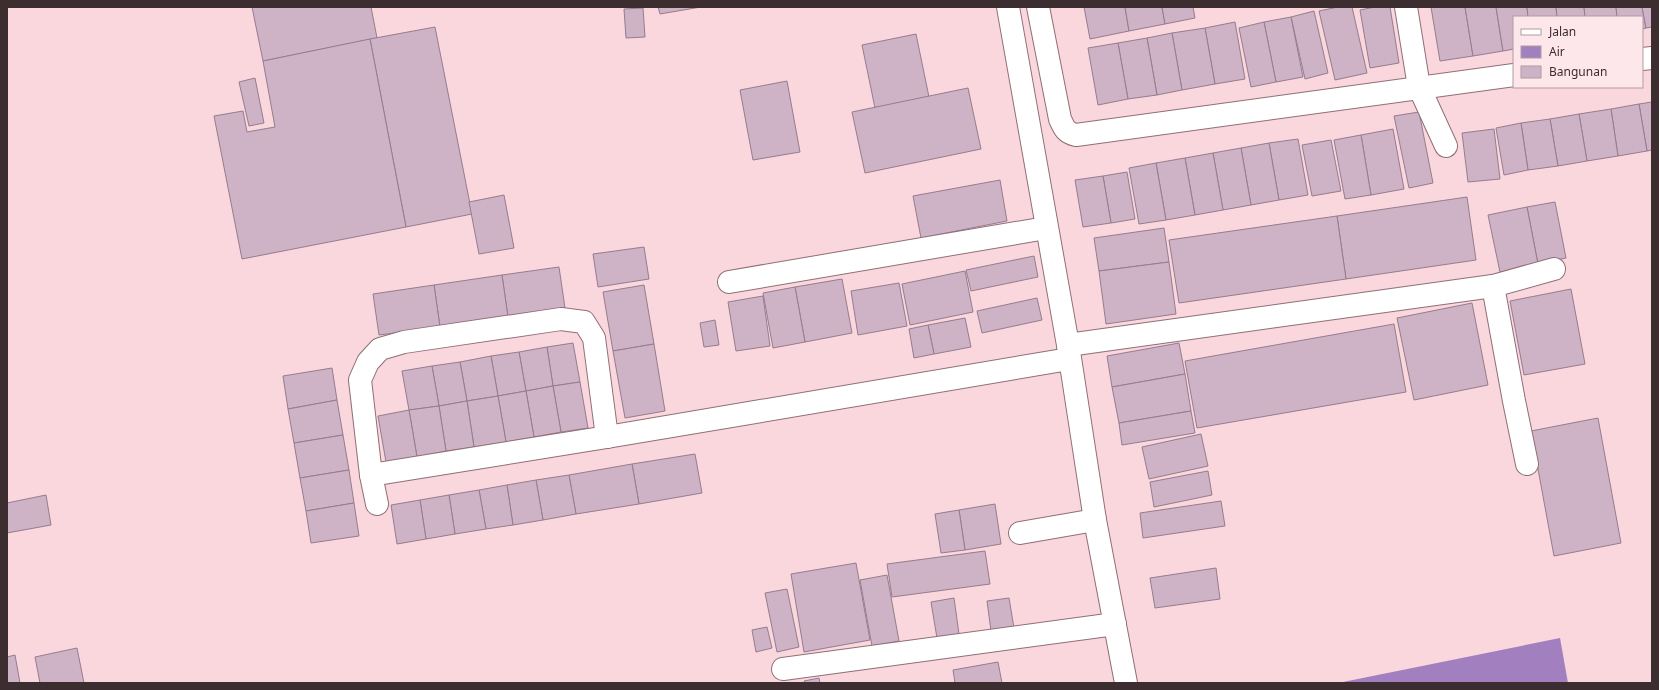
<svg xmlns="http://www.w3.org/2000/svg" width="1659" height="690" font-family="'Noto Sans',sans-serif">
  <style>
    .water { fill: #a280bf }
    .building { fill: #ceb2c6; stroke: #967c8e }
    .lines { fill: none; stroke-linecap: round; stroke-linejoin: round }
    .minor-casing { stroke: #8f6f76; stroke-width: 24 }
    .minor { stroke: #fff; stroke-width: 22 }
  </style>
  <rect width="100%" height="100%" fill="#fad6dd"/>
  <polygon class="water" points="1560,638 1568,683 1338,683"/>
  <g class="building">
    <polygon points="252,7 371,7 377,38 263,61"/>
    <polygon points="658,7 701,7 660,14"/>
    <polygon points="1084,7 1125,7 1129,31 1090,39"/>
    <polygon points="1125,7 1162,7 1165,24 1129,31"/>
    <polygon points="1162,7 1193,7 1195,18 1165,24"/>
    <polygon points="1338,7 1352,7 1367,73 1335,80 1319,11"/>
    <polygon points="1375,7 1390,7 1399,63 1370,68 1360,10"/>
    <polygon points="1431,7 1465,7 1473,56 1440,61"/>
    <polygon points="1465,7 1496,7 1503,51 1473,56"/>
    <polygon points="1496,7 1527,7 1528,17 1514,17 1514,49 1503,51"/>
    <polygon points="1527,7 1556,7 1557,17 1528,17"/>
    <polygon points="1556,7 1584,7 1585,17 1557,17"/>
    <polygon points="1584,7 1616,7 1617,17 1585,17"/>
    <polygon points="1616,7 1642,7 1646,28 1642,29 1642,17 1617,17"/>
    <polygon points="1642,7 1652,7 1652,27 1646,28"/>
    <polygon points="643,8 645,37 626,38 624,9"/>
    <polygon points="1314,11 1328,73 1305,79 1291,17"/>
    <polygon points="1291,17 1303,77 1276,82 1264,22"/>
    <polygon points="1235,22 1245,79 1215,84 1205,28"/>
    <polygon points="1264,22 1276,82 1251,87 1239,28"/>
    <polygon points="435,27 472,214 406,227 370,39"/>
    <polygon points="1205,28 1215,84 1182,90 1172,33"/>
    <polygon points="1172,33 1182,90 1157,95 1147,38"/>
    <polygon points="916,34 929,97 875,108 862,45"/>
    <polygon points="1147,38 1157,95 1128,99 1118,43"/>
    <polygon points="370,39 406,227 242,259 214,116 243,111 247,132 275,127 263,61"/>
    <polygon points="1118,43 1128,99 1098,105 1088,48"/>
    <polygon points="255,78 264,123 249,126 239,82"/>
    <polygon points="787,81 800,152 753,160 740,90"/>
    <polygon points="968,88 981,149 865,173 852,112"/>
    <polygon points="1652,102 1652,150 1647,151 1639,104"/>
    <polygon points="1639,104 1647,151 1618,156 1611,109"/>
    <polygon points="1611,109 1618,156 1587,161 1579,114"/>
    <polygon points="1419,112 1433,183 1409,188 1394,116"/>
    <polygon points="1579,114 1587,161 1558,166 1550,119"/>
    <polygon points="1550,119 1558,166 1528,170 1521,123"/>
    <polygon points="1521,123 1528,170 1504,175 1496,128"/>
    <polygon points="1393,129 1404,189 1371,195 1361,135"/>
    <polygon points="1494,129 1500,179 1468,182 1462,133"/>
    <polygon points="1361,135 1371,195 1345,199 1334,140"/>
    <polygon points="1298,139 1308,195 1279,200 1269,143"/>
    <polygon points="1331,140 1341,191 1312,196 1302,145"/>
    <polygon points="1269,143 1279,200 1251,205 1241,148"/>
    <polygon points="1241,148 1251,205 1223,210 1213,153"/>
    <polygon points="1213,153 1223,210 1195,215 1185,158"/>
    <polygon points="1185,158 1195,215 1166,220 1156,163"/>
    <polygon points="1156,163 1166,220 1139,224 1129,168"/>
    <polygon points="1127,172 1135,219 1111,223 1103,176"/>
    <polygon points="1103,176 1111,223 1083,227 1075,180"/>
    <polygon points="1000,180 1007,221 921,238 913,196"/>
    <polygon points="504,195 514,248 479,254 469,202"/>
    <polygon points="1467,197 1476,260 1346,279 1337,216"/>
    <polygon points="1555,202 1566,258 1538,264 1527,207"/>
    <polygon points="1527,207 1538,264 1500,272 1488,215"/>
    <polygon points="1337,216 1346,279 1179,303 1169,240"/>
    <polygon points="1164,228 1169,262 1099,271 1094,238"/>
    <polygon points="644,247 649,279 598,287 593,254"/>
    <polygon points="1034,256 1038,277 971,291 966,270"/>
    <polygon points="1169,262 1176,314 1106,324 1099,271"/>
    <polygon points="559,267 565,308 508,317 502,275"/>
    <polygon points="965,271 973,312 910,325 902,284"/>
    <polygon points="502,275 508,317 440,327 434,285"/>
    <polygon points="842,279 852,333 805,342 795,287"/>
    <polygon points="899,283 907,326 858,335 851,291"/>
    <polygon points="434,285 440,327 379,335 373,294"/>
    <polygon points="644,285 654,344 613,351 603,292"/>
    <polygon points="795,287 805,342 773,348 763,293"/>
    <polygon points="1571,289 1585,364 1524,375 1510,301"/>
    <polygon points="763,296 770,346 736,351 728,302"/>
    <polygon points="1037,298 1042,320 982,333 977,311"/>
    <polygon points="1472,303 1488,385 1414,400 1397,318"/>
    <polygon points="965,318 971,347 934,354 928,325"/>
    <polygon points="715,320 719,345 704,347 700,323"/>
    <polygon points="1394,324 1406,392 1197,428 1185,361"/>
    <polygon points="928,325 934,354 914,358 909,329"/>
    <polygon points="573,343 580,382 553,386 547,347"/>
    <polygon points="1179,343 1185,374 1112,387 1107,356"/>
    <polygon points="654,344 665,411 625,418 613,351"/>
    <polygon points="547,347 553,386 526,391 519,352"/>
    <polygon points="519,352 526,391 498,396 491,356"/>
    <polygon points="491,356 498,396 467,401 460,362"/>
    <polygon points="460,362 467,401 439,406 432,366"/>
    <polygon points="432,366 439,406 409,410 402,371"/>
    <polygon points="332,368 337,400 288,409 283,376"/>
    <polygon points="1185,374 1191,411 1119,423 1112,387"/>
    <polygon points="580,382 588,428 561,432 553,386"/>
    <polygon points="553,386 561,432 534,437 526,391"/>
    <polygon points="526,391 534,437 506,442 498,396"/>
    <polygon points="498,396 506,442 474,447 467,401"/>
    <polygon points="337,400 343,435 294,443 288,409"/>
    <polygon points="467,401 474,447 446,451 439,406"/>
    <polygon points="439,406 446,451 417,457 409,410"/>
    <polygon points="409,410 417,457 386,462 378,416"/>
    <polygon points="1191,411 1195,433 1122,445 1119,423"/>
    <polygon points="1598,418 1621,543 1554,556 1531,431"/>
    <polygon points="1201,434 1208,466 1149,479 1142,447"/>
    <polygon points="343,435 349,470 300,478 294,443"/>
    <polygon points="695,454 702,493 639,504 632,464"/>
    <polygon points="632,464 639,504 576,514 569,475"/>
    <polygon points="349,470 354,503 306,511 300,478"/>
    <polygon points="1208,471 1212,495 1154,507 1150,482"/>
    <polygon points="569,475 576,514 543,520 536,480"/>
    <polygon points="536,480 543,520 513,525 507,485"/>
    <polygon points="507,485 513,525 486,529 479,490"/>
    <polygon points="479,490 486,529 455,534 449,495"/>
    <polygon points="46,495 51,525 7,533 7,503"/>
    <polygon points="449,495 455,534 426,539 420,500"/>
    <polygon points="420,500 426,539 397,544 391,505"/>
    <polygon points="1221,501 1225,526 1143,538 1140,513"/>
    <polygon points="354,503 359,536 311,543 306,511"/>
    <polygon points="995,504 1001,544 965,550 959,510"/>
    <polygon points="959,510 965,550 941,553 935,514"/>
    <polygon points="985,551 990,584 892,597 887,564"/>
    <polygon points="856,563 870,640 804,652 791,574"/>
    <polygon points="1216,568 1220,599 1155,608 1150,578"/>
    <polygon points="887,575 899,641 872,646 860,580"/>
    <polygon points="787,589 799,647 777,652 765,593"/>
    <polygon points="954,598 959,634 937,638 931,602"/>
    <polygon points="1009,598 1014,628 991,631 987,601"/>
    <polygon points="767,627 772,648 756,652 752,630"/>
    <polygon points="77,648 84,683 40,683 35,657"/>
    <polygon points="15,655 20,683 7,683 7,657"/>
    <polygon points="998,662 1002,683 955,683 953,670"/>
    <polygon points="819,678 820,683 805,683 804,681"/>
  </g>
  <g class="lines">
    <defs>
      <g id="minor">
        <polyline points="1008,7 1068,345 1095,520 1126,683"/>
        <path d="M 1038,7 L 1060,119 C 1064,128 1066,133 1076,135 L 1514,75"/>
        <polyline points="1406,7 1419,87 1446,146"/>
        <polyline points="1642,59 1652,58"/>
        <polyline points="729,282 1046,228"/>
        <polyline points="1493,286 1514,401 1527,464"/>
        <polyline points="1068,345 1493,286 1554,269"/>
        <polyline points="371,475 607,437 1069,359"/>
        <polyline points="377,504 371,475 360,380 368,362 380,349 404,342 561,319 584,322 594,338 607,437"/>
        <polyline points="1020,533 1095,520"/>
        <polyline points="783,669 1115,624"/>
      </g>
    </defs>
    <use href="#minor" class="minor-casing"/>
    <use href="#minor" class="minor"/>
  </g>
  <rect width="1659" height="690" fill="none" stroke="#3b2d30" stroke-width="16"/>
  <rect x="1513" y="16" width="130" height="72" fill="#fde7eb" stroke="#af9da0"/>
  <rect x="1521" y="29" width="20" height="6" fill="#ffffff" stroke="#af9da0"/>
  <text x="1549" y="36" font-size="12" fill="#3b2d30">Jalan</text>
  <rect x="1521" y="46" width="20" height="12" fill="#a280bf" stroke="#af9da0"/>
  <text x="1549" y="56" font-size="12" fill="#3b2d30">Air</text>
  <rect x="1521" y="66" width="20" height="12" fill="#ceb2c6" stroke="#af9da0"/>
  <text x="1549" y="76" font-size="12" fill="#3b2d30">Bangunan</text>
</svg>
